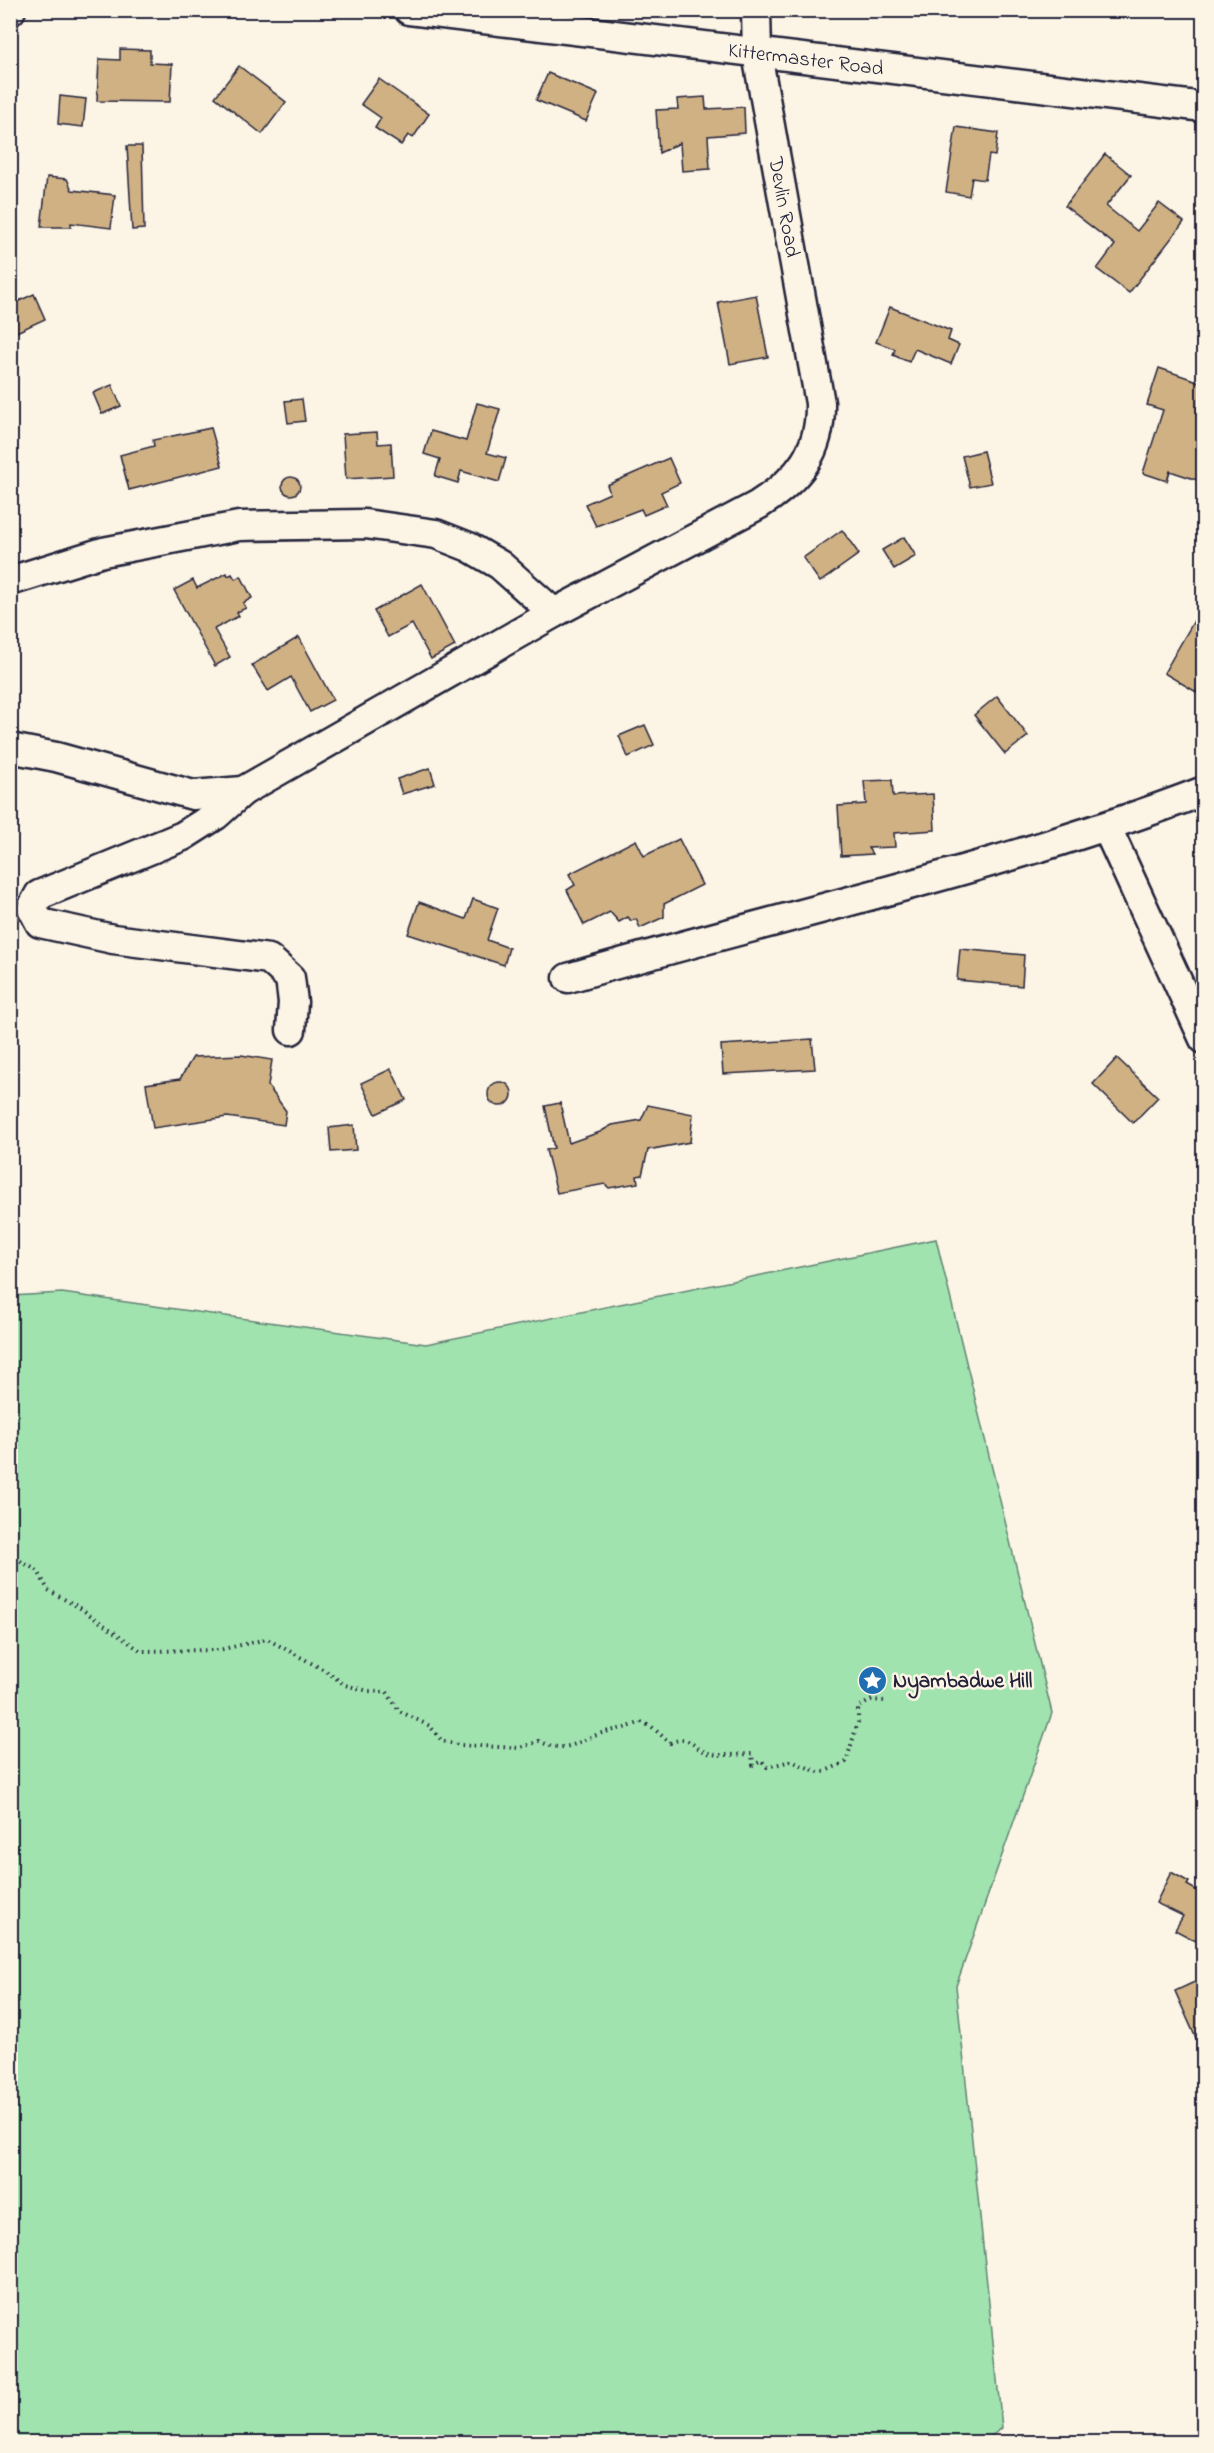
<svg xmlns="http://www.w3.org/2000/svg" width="1214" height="2453" font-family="'Indie Flower',sans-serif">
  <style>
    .green { fill: #a0e3ae; stroke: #618274; stroke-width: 1.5 }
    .building { fill: #d0b184; stroke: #22223b; stroke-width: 1.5 }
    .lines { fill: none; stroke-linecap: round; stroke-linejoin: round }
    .minor-casing { stroke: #22223b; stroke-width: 33 }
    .path { stroke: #22223b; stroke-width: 4; stroke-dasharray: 1.5 4.5; stroke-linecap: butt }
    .minor { stroke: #fcf5e5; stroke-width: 28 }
    .labels { text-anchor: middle; stroke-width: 5; stroke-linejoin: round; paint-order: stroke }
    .street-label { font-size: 21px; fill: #22223b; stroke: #fcf5e5 }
    .poi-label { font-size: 21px; font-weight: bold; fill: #22223b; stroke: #fcf5e5; text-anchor: start }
  </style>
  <rect width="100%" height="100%" fill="#fcf5e5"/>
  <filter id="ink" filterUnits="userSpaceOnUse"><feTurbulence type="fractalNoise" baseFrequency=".0167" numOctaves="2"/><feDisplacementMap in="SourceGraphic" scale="12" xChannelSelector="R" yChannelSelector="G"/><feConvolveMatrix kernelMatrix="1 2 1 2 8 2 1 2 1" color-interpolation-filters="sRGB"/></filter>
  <g filter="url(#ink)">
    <polygon class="green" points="936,1239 1052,1713 956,1986 1002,2428 983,2442 11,2442 11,1296 62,1293 426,1344"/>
    <g class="building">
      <polygon points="120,49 150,50 150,63 172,64 170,102 97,101 99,59 120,60"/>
      <polygon points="239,66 286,102 262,134 215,97"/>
      <polygon points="548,73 598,94 586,121 536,100"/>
      <polygon points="379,79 429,114 413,138 408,135 401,145 375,128 381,118 361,104"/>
      <polygon points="60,96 86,99 83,127 58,124"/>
      <polygon points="705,97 706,109 744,107 745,133 708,136 710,169 682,171 680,143 659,153 656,110 678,109 677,99"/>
      <polygon points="956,127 998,133 995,156 989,155 985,180 972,178 969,196 946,192"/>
      <polygon points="127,146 142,146 144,229 132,230"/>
      <polygon points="1105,154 1131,175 1106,206 1137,231 1159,203 1184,222 1129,293 1097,269 1115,245 1065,206"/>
      <polygon points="47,177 67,179 72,190 115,195 111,228 71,223 71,227 41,227"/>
      <polygon points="34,294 45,319 10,335 10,305"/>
      <polygon points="756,295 768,357 730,364 718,302"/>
      <polygon points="890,307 951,331 948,340 959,345 951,364 915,349 909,362 893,355 895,349 876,342"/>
      <polygon points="1159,368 1203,383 1203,482 1170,471 1167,481 1143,473 1163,410 1147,405"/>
      <polygon points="112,385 121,406 102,414 93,393"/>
      <polygon points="302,399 305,421 288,423 285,401"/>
      <polygon points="477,403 500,409 487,453 506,458 499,482 461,471 458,483 435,476 440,459 424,454 431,431 466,441"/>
      <polygon points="211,428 222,466 129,490 120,455 154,446 153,440"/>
      <polygon points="377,432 378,444 391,443 393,476 346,479 343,434"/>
      <polygon points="983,451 991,483 970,487 962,456"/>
      <polygon points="669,458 680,483 661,492 667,505 644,515 641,509 596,526 585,504 610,493 607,485"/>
      <circle cx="291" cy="486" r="9"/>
      <polygon points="842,530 859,554 820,582 803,558"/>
      <polygon points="904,537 916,556 894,569 882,550"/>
      <polygon points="227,573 228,576 232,574 235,579 241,576 252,598 243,603 246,608 237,612 239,616 214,629 230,657 215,666 174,590 193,580 197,588"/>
      <polygon points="422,584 455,646 431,659 412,624 388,637 374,611"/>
      <polygon points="1203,605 1203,696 1164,673"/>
      <polygon points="299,637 333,700 310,712 291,677 268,691 252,665"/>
      <polygon points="997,696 1028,736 1005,754 974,715"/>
      <polygon points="645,725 654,745 628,757 619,736"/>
      <polygon points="430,768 435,784 402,794 397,779"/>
      <polygon points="892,780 893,796 933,794 935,830 894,833 895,847 868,848 872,854 841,856 838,806 866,804 864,781"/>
      <polygon points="679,839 702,885 664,904 664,917 640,928 636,919 631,921 628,917 619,922 610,912 584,925 567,890 575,885 569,874 636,840 644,856"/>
      <polygon points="473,899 498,908 487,940 509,948 504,965 408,934 419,902 466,919"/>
      <polygon points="960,949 1024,955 1022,986 957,980"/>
      <polygon points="812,1039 815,1069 723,1074 721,1045"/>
      <polygon points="241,1055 272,1060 268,1086 286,1111 284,1125 227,1117 153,1128 146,1084 180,1079 193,1057"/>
      <polygon points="1117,1058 1158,1097 1133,1123 1093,1084"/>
      <polygon points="391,1069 406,1100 376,1114 361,1083"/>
      <circle cx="500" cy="1094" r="12"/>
      <polygon points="560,1103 569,1143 600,1132 612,1125 641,1120 648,1105 693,1114 690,1142 648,1150 642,1175 637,1176 638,1183 609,1188 605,1184 557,1193 546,1150 554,1148 545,1106"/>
      <polygon points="354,1125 356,1150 331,1152 329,1128"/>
      <polygon points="1171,1872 1189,1882 1187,1885 1203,1894 1203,1928 1196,1941 1175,1930 1183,1916 1156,1903"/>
      <polygon points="1203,1978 1203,2054 1175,1991"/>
    </g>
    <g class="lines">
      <defs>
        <g id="minor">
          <path id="s1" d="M 409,10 L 1204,107"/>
          <polyline points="10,11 11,10"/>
          <polyline points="10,581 103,552 239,526 365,524 436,534 469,547 500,565 554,613"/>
          <polyline points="10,748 56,757 193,795 243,791"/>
          <polyline points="1107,828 1204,1039"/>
          <path d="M 568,978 C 779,916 998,870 1204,791"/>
          <path d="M 291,1030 L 293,1002 L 290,978 L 269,959 L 113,939 L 40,923 L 32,908 L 39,895 L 183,836 L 216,815 L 243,791 L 554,613 L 758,505 C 799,479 821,452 820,403 L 757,54 L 756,10"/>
        </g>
      </defs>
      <use href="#minor" class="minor-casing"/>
      <path class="path" d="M 10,1555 L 38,1571 L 48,1590 L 80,1608 L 141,1651 L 219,1650 L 267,1639 L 326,1671 L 345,1685 L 368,1691 L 387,1692 L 399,1711 L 430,1726 L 442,1741 L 460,1745 L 520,1748 L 539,1741 C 568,1756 579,1739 605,1732 C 618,1729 628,1728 641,1722 L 652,1727 L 670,1743 C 690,1734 693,1748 708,1753 C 721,1757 738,1754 752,1754 L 753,1765 L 762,1761 L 767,1767 L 791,1761 L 821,1773 L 846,1762 L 858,1722 L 858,1707 L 872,1700 L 884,1701"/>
      <use href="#minor" class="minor"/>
    </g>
  </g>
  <defs>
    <symbol id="sight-disc" viewBox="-11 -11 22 22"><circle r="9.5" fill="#1f6fb2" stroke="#fcf5e5"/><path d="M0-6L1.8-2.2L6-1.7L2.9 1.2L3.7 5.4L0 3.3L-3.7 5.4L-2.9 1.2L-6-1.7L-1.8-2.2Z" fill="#fff"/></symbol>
  </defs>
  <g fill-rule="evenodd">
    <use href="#sight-disc" x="856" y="1664" width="33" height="33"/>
  </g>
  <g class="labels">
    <g class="street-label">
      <text dy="7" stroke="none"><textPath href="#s1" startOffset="400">Kittermaster Road</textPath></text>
      <text transform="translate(785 207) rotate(80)" y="7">Devlin Road</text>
    </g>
    <g class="poi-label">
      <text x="893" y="1687">Nyambadwe Hill</text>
    </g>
  </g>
  <rect width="1214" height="2453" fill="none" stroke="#fcf5e5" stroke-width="36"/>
  <rect x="18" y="18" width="1178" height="2417" fill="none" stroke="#22223b" stroke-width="2" filter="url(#ink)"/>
</svg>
